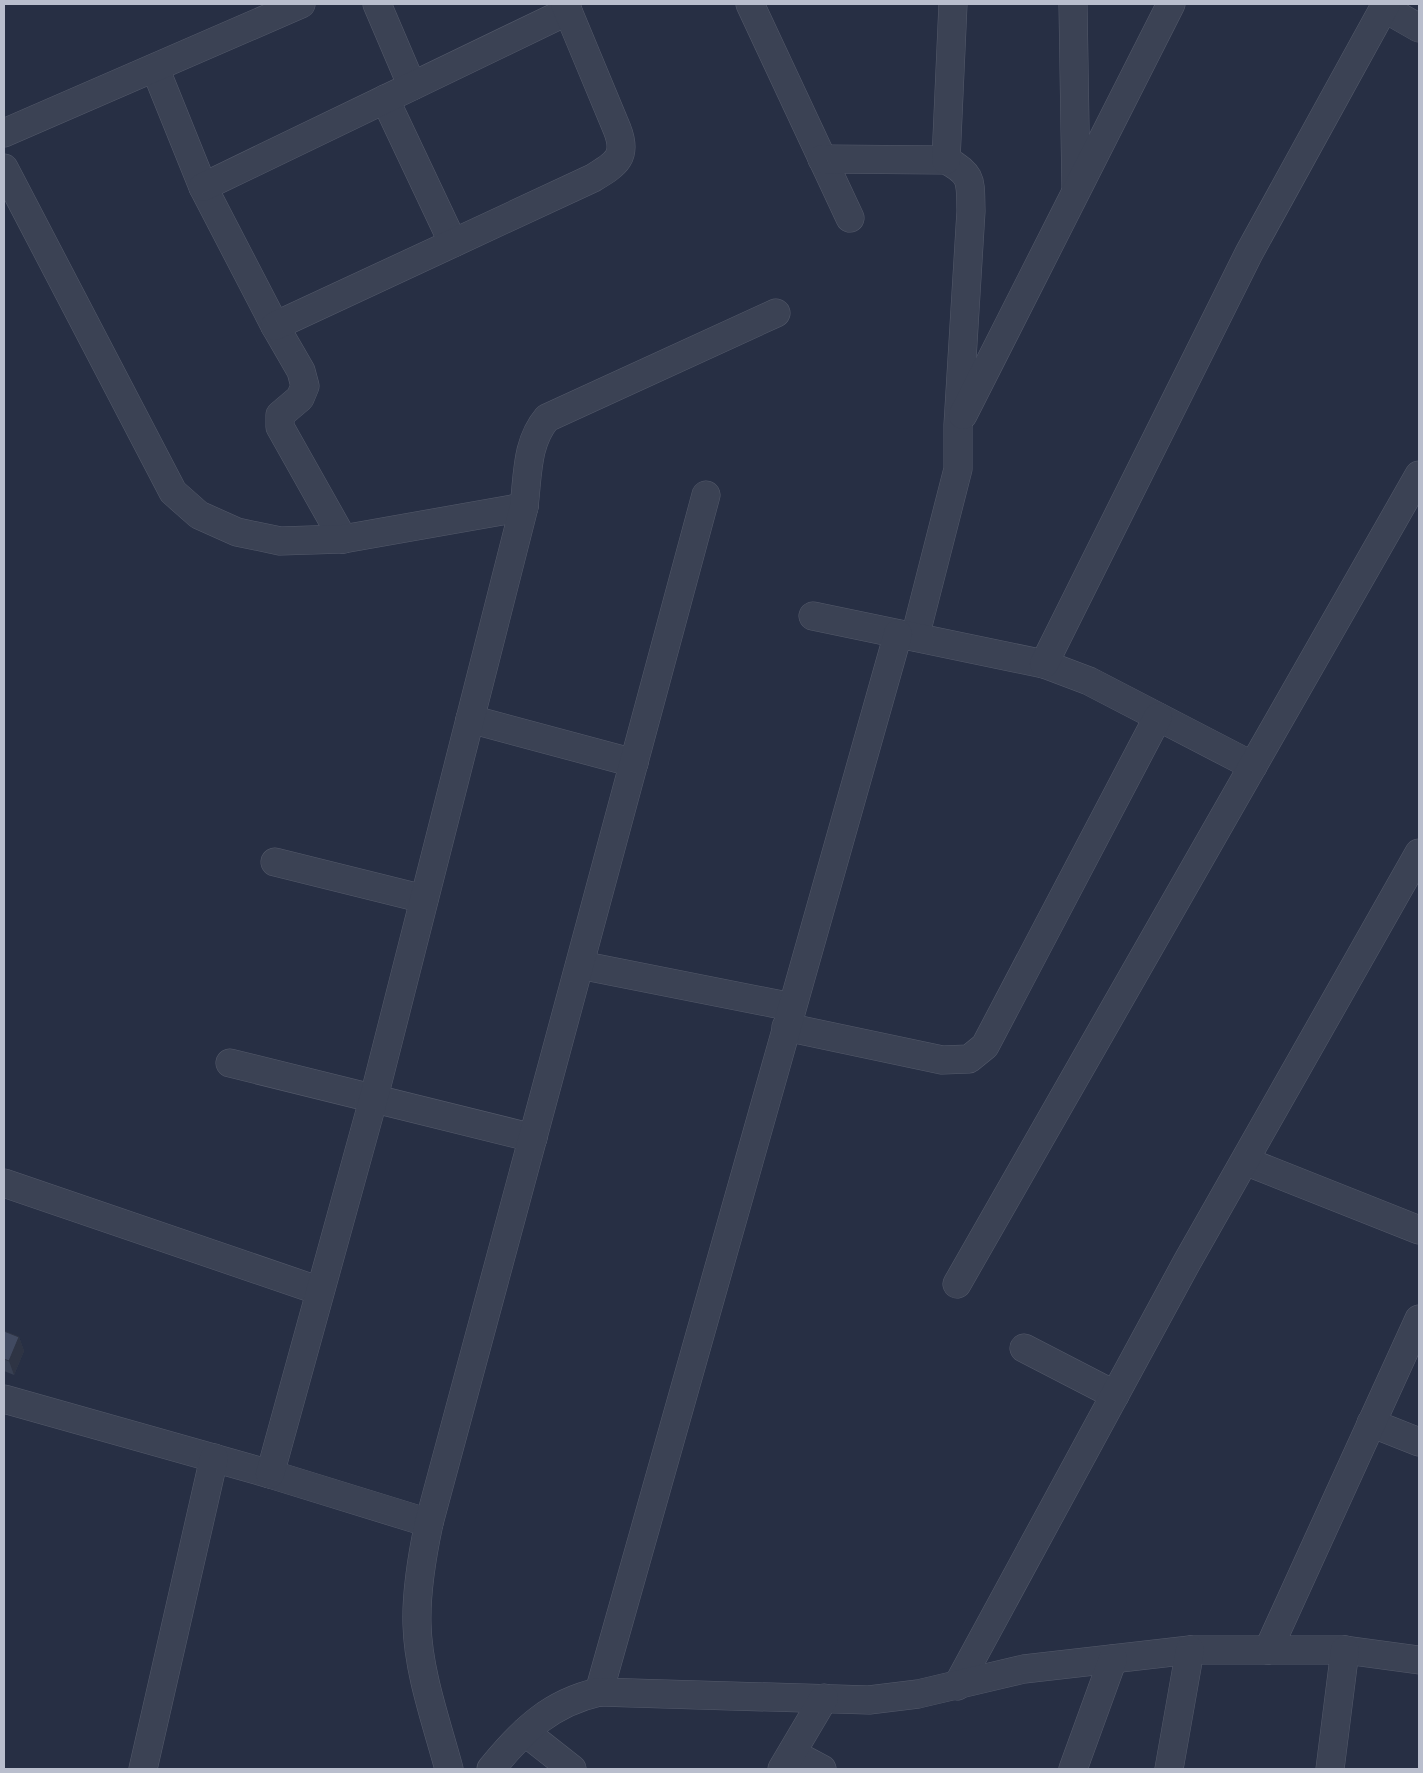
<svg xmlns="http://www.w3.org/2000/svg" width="1423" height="1773" font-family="'Nunito Sans',sans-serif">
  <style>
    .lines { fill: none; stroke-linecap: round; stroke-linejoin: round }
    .street-casing { stroke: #545a6b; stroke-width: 29 }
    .street { stroke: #3b4254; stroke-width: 28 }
    .wall { fill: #384053 }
    .shaded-wall { fill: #2e3444 }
    .building { fill: #414a61; stroke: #2e3444 }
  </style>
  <rect width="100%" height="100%" fill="#272f44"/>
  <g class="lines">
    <defs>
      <g id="street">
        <polyline points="377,4 412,86"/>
        <polyline points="750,4 850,218"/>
        <polyline points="1073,4 1076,190"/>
        <polyline points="1384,8 1419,28"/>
        <polyline points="155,68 203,187 275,326 301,371 305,386 300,398 280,415 280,427 343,539"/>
        <polyline points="385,99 453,243"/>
        <polyline points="4,133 301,4"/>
        <path d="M 822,159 L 946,160 C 974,175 970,182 971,211 L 958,425 L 958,469 L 915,637"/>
        <polyline points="946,160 953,4"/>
        <polyline points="4,168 173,492 199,515 237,532 280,541 343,539 524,507"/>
        <polyline points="203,187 568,11"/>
        <path d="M 275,326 L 593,178 C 616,164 628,157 617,129 L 565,4"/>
        <polyline points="963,415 1171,4"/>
        <polyline points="813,616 1044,664 1089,681 1253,766"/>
        <polyline points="1044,664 1249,253 1386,4"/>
        <polyline points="470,719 634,763"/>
        <polyline points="275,862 424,899"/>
        <polyline points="580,965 792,1007"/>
        <polyline points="786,1027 942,1060 969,1059 985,1046 1158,717"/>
        <polyline points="230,1063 533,1138"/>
        <polyline points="1245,1161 1419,1230"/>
        <polyline points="4,1183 320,1291"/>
        <polyline points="957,1284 1419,475"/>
        <polyline points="1024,1348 1115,1395"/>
        <polyline points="4,1399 270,1474 429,1523"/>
        <polyline points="1371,1423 1419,1442"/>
        <path d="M 270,1474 L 374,1097 L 524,507 C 528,475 526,443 547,418 L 776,313"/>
        <polyline points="1268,1650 1419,1319"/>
        <polyline points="957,1686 1187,1262 1419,853"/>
        <polyline points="599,1692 898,634"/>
        <polyline points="525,1732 572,1769"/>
        <polyline points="792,1753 822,1769"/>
        <polyline points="143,1769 214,1458"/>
        <path d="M 449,1769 C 437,1724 418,1672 417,1624 C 416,1590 422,1556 429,1523 L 706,495"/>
        <path d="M 491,1769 C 522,1731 550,1703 599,1692 L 869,1700 L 918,1694 L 1024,1669 L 1190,1650 L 1345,1650 L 1419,1660"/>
        <polyline points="782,1769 824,1698"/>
        <polyline points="1073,1769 1113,1659"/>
        <polyline points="1169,1769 1190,1650"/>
        <polyline points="1330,1769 1345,1650"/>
      </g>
    </defs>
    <use href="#street" class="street-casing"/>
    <use href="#street" class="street"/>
  </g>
  <polygon class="wall" points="4,1331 19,1337 24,1351 14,1375 4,1371"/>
  <polygon class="shaded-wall" points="19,1337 24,1351 14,1375 9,1361"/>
  <polygon class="building" points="4,1331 19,1337 9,1361 4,1359"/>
  <rect width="1423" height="1773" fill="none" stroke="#b9becd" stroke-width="10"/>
</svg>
